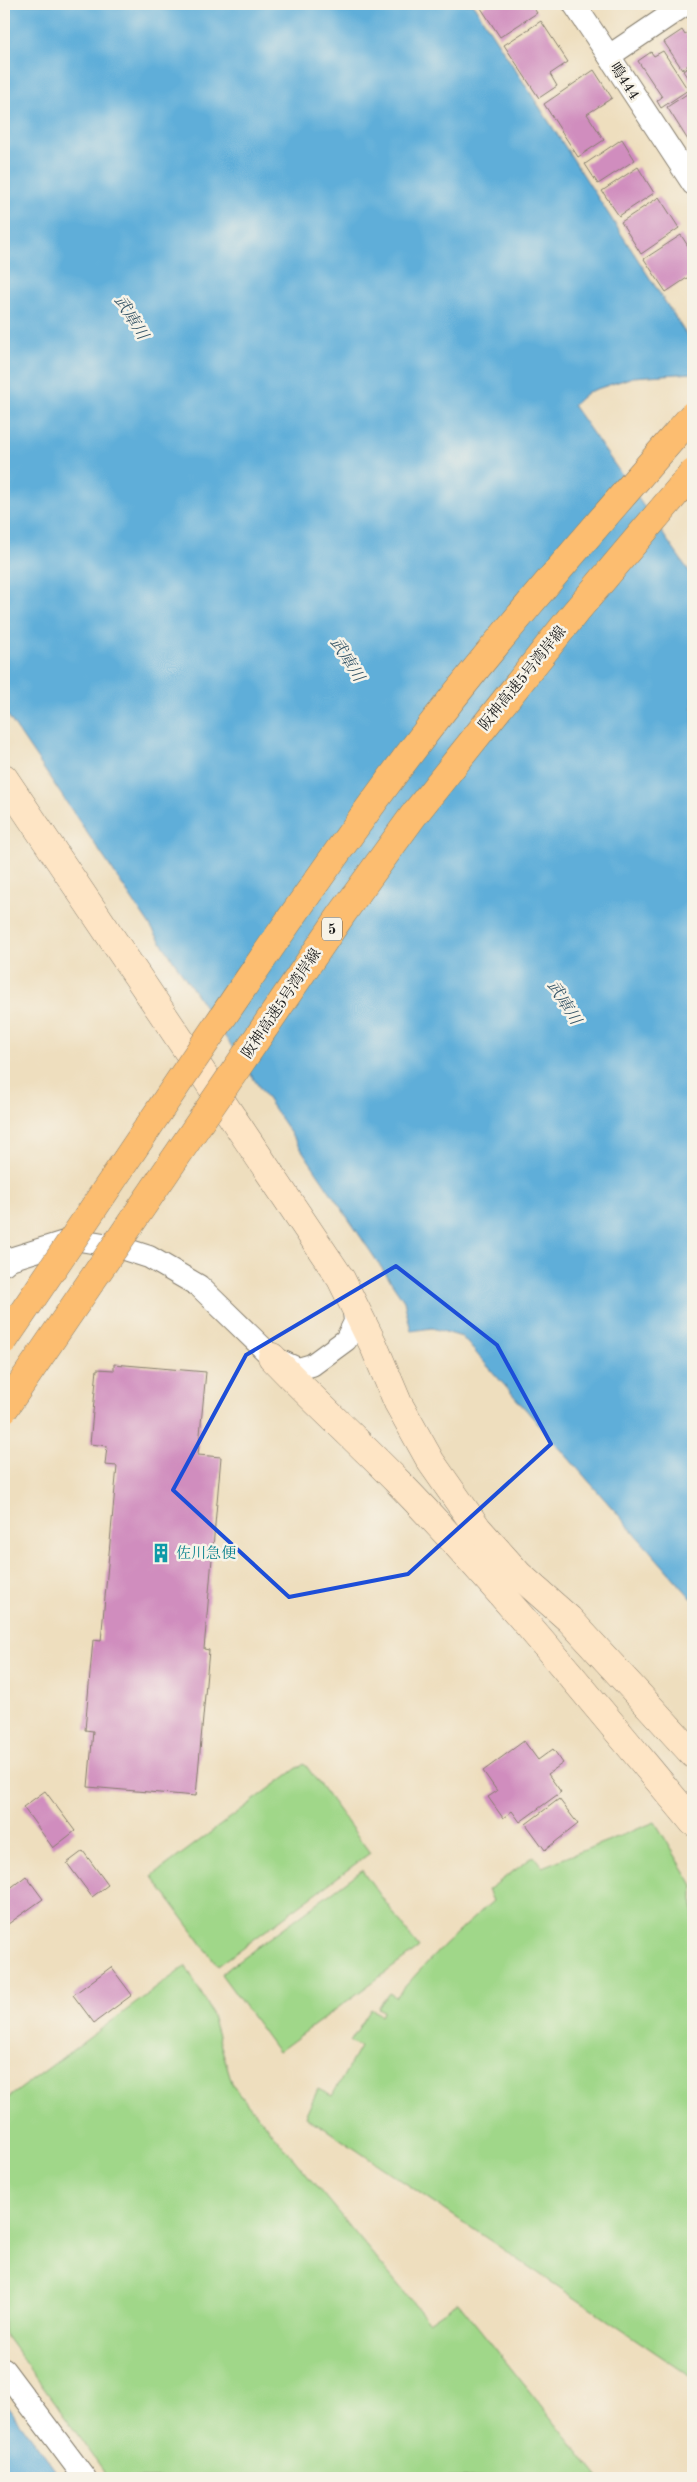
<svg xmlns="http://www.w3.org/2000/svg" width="697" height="2482" font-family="'Old Standard TT','Noto Serif JP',serif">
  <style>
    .green { fill: #a0d789; stroke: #5e7a52 }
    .water { fill: #5faed9; stroke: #3e657a }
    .building { fill: #d08dbe }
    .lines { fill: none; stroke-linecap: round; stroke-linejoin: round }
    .street-casing { stroke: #857d6d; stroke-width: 24 }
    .secondary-casing { stroke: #857d6d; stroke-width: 29 }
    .street { stroke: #fff; stroke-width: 22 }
    .secondary { stroke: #fee5c5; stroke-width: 28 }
    .highway-bridge-casing { stroke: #857d6d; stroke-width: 29; stroke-linecap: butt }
    .highway-bridge { stroke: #fcbd6f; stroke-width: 28 }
    .marked { fill: none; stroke: #1d4ed8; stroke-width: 4; stroke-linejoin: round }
    .labels { text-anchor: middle; stroke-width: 5; stroke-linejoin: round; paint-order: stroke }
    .shield { fill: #f7f3e8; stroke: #5e5c59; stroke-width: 1 }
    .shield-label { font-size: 14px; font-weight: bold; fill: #1c1c1c }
    .street-label { font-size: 15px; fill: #1c1c1c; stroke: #f7f3e8 }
    .culture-label { font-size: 15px; fill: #0d838f; stroke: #f7f3e8; text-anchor: start }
    .water-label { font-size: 16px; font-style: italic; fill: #375668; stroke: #f7f3e8 }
  </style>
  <rect width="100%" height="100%" fill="#f7f3e8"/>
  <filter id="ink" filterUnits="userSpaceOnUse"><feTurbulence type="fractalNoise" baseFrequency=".02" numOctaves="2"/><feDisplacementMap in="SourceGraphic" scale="10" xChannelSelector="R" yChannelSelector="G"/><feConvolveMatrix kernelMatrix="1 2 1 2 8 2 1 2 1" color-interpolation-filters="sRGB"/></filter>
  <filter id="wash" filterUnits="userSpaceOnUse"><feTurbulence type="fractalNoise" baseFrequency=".0096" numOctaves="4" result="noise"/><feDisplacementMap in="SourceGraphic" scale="20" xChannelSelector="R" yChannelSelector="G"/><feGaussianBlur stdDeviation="1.12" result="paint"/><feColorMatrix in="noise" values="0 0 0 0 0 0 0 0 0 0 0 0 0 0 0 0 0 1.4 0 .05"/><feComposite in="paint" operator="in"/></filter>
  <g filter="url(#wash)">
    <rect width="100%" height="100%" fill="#eedebe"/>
    <g class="green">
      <polygon points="304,1763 370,1853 218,1966 152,1876"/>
      <path d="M 655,1822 L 693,1885 L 693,2378 L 321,2126 L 305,2117 L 318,2089 L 332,2096 L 360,2047 L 350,2041 L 371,2009 L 381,2015 L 383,2011 L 378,2008 L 389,1993 L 396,1997 C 426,1962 458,1930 493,1901 L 488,1890 L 534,1856 L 542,1867 Z"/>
      <polygon points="362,1870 419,1948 278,2052 221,1974"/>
      <polygon points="186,1966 210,2009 233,2086 429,2322 458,2302 599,2478 109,2478 4,2333 4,2101"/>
    </g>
    <g class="water">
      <polygon points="4,4 473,4 693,345 693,373 633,377 588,392 573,405 693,577 693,1600 462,1337 432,1328 411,1331 404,1301 4,710"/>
      <polygon points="4,2401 61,2478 4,2478"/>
    </g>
    <g id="blocks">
      <g class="building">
        <polygon points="487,4 531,4 537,13 500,37 481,8"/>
        <polygon points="541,21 568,62 550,74 557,86 539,98 504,45"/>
        <polygon points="693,29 693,62 682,69 664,42 682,30 685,35"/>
        <polygon points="663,51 688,90 661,108 657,101 662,97 638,61 651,52 654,56"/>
        <polygon points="693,64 693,86 683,71"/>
        <polygon points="594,70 612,98 587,114 604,140 578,157 544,104"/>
        <polygon points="690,92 693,96 693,148 667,107"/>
        <polygon points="622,139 635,160 598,184 585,164"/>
        <polygon points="638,167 654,193 619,216 602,191"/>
        <polygon points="659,197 679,228 641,254 621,222"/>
        <polygon points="681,235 693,254 693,274 666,292 644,259"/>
        <polygon points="114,1364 206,1372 198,1455 221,1457 204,1649 209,1650 196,1796 88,1787 93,1731 85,1730 93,1640 101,1641 117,1466 105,1465 107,1446 90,1444 97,1369 114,1370"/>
        <polygon points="524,1741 538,1760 553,1749 563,1763 548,1774 561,1792 520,1822 512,1811 503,1818 488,1797 497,1791 483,1771"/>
        <polygon points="45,1791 75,1831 53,1848 23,1807"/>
        <polygon points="559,1799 578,1824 545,1850 526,1824"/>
        <polygon points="83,1851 108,1885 92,1897 67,1863"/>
        <polygon points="26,1876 43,1899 4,1927 4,1893"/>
        <polygon points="111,1967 132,1995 94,2023 73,1995"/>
      </g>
    </g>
  </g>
  <g filter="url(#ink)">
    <use href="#blocks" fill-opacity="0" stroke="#857d6d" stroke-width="1"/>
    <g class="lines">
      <defs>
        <g id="street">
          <polyline points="574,4 609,56"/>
          <polyline points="686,4 609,56 693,184"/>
          <polyline points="4,1264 10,1259 74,1239 115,1246 149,1257 199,1286 272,1357 298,1369 312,1365 346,1340 355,1322 353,1301"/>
          <polyline points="4,2370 85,2478"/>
        </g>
        <g id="secondary">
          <polyline points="4,778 341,1279 373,1344 398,1403 431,1462 478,1529 519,1575 569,1619 693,1754"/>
          <path d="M 272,1357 C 313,1400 357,1440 398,1482 C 503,1590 597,1707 693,1822"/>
        </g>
      </defs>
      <use href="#street" class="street-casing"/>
      <use href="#secondary" class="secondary-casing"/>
      <use href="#street" class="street"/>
      <use href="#secondary" class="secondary"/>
      <defs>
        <g id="highway-bridge">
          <path d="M 4,1340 C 131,1155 253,966 386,785 C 481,656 588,535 693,415"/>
          <polyline points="4,1409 342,914 413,816 573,615 693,473"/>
        </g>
      </defs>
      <use href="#highway-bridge" class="highway-bridge-casing"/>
      <use href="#highway-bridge" class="highway-bridge"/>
    </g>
  </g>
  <path class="marked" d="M 396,1266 L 497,1345 L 551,1444 L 408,1574 L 289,1597 L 173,1490 L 246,1355 Z"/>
  <defs>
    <symbol id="building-bare" viewBox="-9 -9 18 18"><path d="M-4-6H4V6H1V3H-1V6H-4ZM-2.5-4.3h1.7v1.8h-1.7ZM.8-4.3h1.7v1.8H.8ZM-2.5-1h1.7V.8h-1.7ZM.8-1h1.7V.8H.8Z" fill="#0f9aa8" stroke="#f7f3e8" stroke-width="2.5" paint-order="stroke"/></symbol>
  </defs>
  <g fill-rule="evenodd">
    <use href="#building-bare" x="147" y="1539" width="28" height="28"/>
  </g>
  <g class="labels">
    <rect class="shield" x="322" y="917.5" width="20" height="23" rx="4"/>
    <g class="shield-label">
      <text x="332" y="934">5</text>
    </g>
    <g class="street-label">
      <text transform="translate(625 81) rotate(57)" y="5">鳴444</text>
      <text transform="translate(522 678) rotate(-51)" y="5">阪神高速5号湾岸線</text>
      <text transform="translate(281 1003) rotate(-56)" y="5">阪神高速5号湾岸線</text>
    </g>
    <g class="culture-label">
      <text x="176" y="1558">佐川急便</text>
    </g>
    <g class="water-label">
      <text transform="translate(132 317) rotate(58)" y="6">武庫川</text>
      <text transform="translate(348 659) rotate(58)" y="6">武庫川</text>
      <text transform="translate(565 1002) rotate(58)" y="6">武庫川</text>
    </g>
  </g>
  <rect width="697" height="2482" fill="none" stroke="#f7f3e8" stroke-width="20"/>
</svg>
